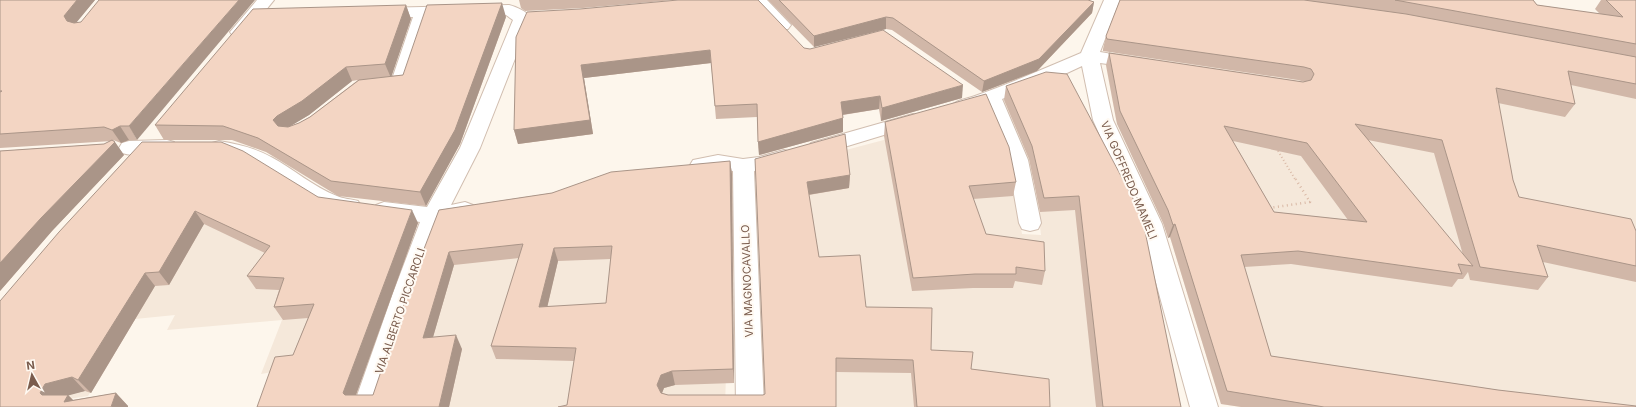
<svg xmlns="http://www.w3.org/2000/svg" width="1636" height="407" font-family="Inter,sans-serif">
  <style>
    .residential { fill: #f5e8da }
    .lines { fill: none; stroke-linecap: round; stroke-linejoin: round }
    .street-casing { stroke: #d1beb0; stroke-width: 2 }
    .path-far1 { stroke: #d9b8a5; stroke-width: 2; stroke-dasharray: 1 2.5; stroke-linecap: butt }
    .path { stroke: #d9b8a5; stroke-width: 2.5; stroke-dasharray: 1 3.5; stroke-linecap: butt }
    .street { fill: #fff; fill-rule: evenodd }
    .wall { fill: #d1b7a8; fill-rule: evenodd }
    .shaded-wall { fill: #aa9588 }
    .building { fill: #f3d5c3; stroke: #aa9588; fill-rule: evenodd }
    .labels { text-anchor: middle; stroke-width: 4; stroke-linejoin: round; paint-order: stroke }
    .street-label { font-size: 11px; fill: #7a5c4d; stroke: #fffaf3 }
  </style>
  <rect width="100%" height="100%" fill="#fdf6ec"/>
  <g class="residential">
    <polygon points="1133,0 1178,0 1636,78 1636,407 1241,407 1221,404 1166,224 1116,120 1105,61 1116,56"/>
    <polygon points="1052,86 1171,407 764,407 758,243 753,187 774,169 986,113 1016,196 1022,234 1041,235 1035,183 1002,102"/>
    <polygon points="158,153 417,225 372,352 333,356 284,370 261,374 282,320 167,330 175,315 135,319 88,396 17,407 0,331"/>
    <polygon points="443,223 729,273 725,407 387,407"/>
  </g>
  <g class="lines">
    <defs>
      <g id="street">
        <polygon points="257,0 274,0 245,36 239,37 233,36 230,32"/>
        <polygon points="750,0 767,0 791,25 788,29 782,30 776,29"/>
        <path d="M 1104,0 L 1120,0 L 1100,52 L 1143,59 L 1146,63 L 1143,67 L 1137,68 L 1100,63 L 1113,120 L 1162,224 L 1218,407 L 1190,407 L 1140,224 L 1093,120 L 1082,66 L 1052,80 L 1002,99 L 1028,160 L 1041,223 L 1038,229 L 1030,231 L 1022,229 L 1019,223 L 1008,160 L 985,106 L 960,113 L 953,111 L 950,107 C 955,100 967,99 975,96 C 1011,83 1046,68 1081,53 Z"/>
        <path d="M 509,5 C 517,7 526,11 531,18 L 480,148 L 451,205 L 465,202 L 473,205 L 476,210 L 473,215 L 443,222 L 417,293 L 381,407 L 353,407 L 393,293 L 420,222 L 376,215 L 373,210 L 376,205 L 384,202 L 427,207 L 460,148 L 513,20 L 506,15 L 430,17 L 409,84 L 407,88 L 379,91 L 372,89 L 370,85 L 372,81 L 392,79 L 413,17 L 379,18 L 373,17 L 371,13 L 373,9 L 379,8 Z"/>
        <polygon points="913,114 920,116 923,120 920,124 818,155 811,153 808,148 811,143"/>
        <path d="M 167,140 L 174,142 L 177,147 L 174,152 C 159,156 137,157 122,153 L 119,148 L 122,143 L 129,141 Z"/>
        <path d="M 219,141 C 238,144 255,148 271,157 C 294,169 313,187 337,196 C 343,199 351,199 358,201 L 361,206 L 358,211 C 322,221 285,182 256,166 C 241,158 228,157 212,153 L 209,148 L 212,143 Z"/>
        <polygon points="784,150 791,152 794,157 791,162 754,171 764,407 736,407 733,171 718,169 700,172 693,170 690,165 693,160 718,155 743,159 759,157"/>
      </g>
    </defs>
    <use href="#street" class="street-casing"/>
    <polyline class="path-far1" points="1278,151 1295,179"/>
    <polyline class="path" points="1269,208 1310,202 1295,178"/>
    <use href="#street" class="street"/>
  </g>
  <g class="wall">
    <polygon points="0,0 95,0 76,22 137,140 129,140 121,143 113,140 124,155 52,231 0,291 0,151 104,144 112,141 0,148"/>
    <polygon points="519,0 674,0 583,8 525,11 521,8"/>
    <polygon points="768,0 1088,0 1094,2 1092,13 1037,71 982,92 892,30 886,29 814,47"/>
    <path d="M 1120,0 L 1533,0 L 1537,5 L 1600,14 L 1595,9 L 1601,0 L 1636,0 L 1636,99 L 1571,85 L 1575,104 L 1565,117 L 1498,103 L 1513,180 L 1519,197 L 1636,231 L 1636,282 L 1543,262 L 1548,277 L 1538,290 L 1470,280 L 1468,272 L 1463,279 L 1458,279 L 1452,287 L 1291,264 L 1244,267 L 1271,356 L 1498,390 L 1636,407 L 1241,407 L 1221,404 L 1170,237 L 1168,238 L 1163,223 L 1117,124 L 1106,65 L 1109,53 L 1303,82 L 1305,82 L 1298,80 L 1103,51 L 1103,49 L 1106,36 ZM 1368,140 L 1434,153 L 1463,255 ZM 1233,141 L 1301,156 L 1348,220 L 1274,212 Z"/>
    <path d="M 406,5 L 411,19 L 391,76 L 403,75 L 506,17 L 460,144 L 426,206 L 338,196 L 266,152 L 232,140 L 164,140 L 155,125 ZM 358,80 L 310,117 L 299,123 L 290,126 L 309,115 L 352,81 Z"/>
    <polygon points="580,9 804,48 962,98 881,121 879,109 843,115 843,132 759,155 757,117 716,119 711,63 584,78 593,134 518,144 514,130"/>
    <polygon points="1006,86 1135,202 1137,197 1146,237 1181,407 1096,407 1075,210 1040,212 1029,159 1004,100"/>
    <polygon points="885,122 1016,182 1013,196 973,199 986,234 1045,271 1042,285 1015,281 1013,288 973,288 912,291 884,136"/>
    <path d="M 142,142 L 318,197 L 418,223 L 356,395 L 373,395 L 439,210 L 552,193 L 730,161 L 732,174 L 734,383 L 675,385 L 664,388 L 662,393 L 668,395 L 763,395 L 765,394 L 755,159 L 850,175 L 849,188 L 809,195 L 819,257 L 866,307 L 931,350 L 971,369 L 1050,407 L 914,407 L 911,373 L 836,372 L 836,407 L 567,405 L 574,361 L 496,359 L 491,346 L 519,258 L 454,265 L 433,337 L 462,349 L 449,407 L 257,407 L 293,355 L 308,318 L 283,320 L 274,307 L 279,290 L 256,289 L 247,276 L 265,253 L 204,224 L 169,285 L 155,286 L 91,393 L 85,391 L 66,395 L 68,395 L 73,400 L 116,393 L 128,406 L 0,407 ZM 611,259 L 606,303 L 547,307 L 558,261 Z"/>
  </g>
  <g class="shaded-wall">
    <polygon points="77,0 95,0 72,28 67,21 64,16"/>
    <polygon points="239,0 255,0 137,140 129,126"/>
    <polygon points="1094,2 1092,13 1037,71 982,92 984,81"/>
    <polygon points="502,3 506,17 460,144 426,206 420,192"/>
    <polygon points="406,5 411,19 391,78 385,64"/>
    <polygon points="886,17 886,29 814,47 814,36"/>
    <polygon points="710,50 711,63 584,78 593,134 518,144 514,130 581,65"/>
    <polygon points="346,67 352,81 309,115 284,130 281,134 273,120 277,116"/>
    <polygon points="963,85 962,98 881,121 882,108"/>
    <polygon points="880,96 879,109 841,115 841,102"/>
    <polygon points="843,118 843,132 759,155 758,142"/>
    <polygon points="120,126 129,140 121,143 112,130"/>
    <polygon points="115,142 124,155 52,231 0,291 0,263 41,218"/>
    <polygon points="730,161 732,174 734,383 733,369"/>
    <polygon points="850,175 849,188 807,195 807,182"/>
    <polygon points="412,210 418,223 352,406 343,393"/>
    <polygon points="195,211 204,224 169,285 159,272"/>
    <polygon points="1175,224 1170,237 1168,238 1173,225"/>
    <polygon points="1149,230 1144,244 1145,231"/>
    <polygon points="554,248 558,261 544,321 539,307"/>
    <polygon points="449,252 454,265 429,351 423,338"/>
    <polygon points="145,273 155,286 91,393 78,380"/>
    <polygon points="456,335 462,349 449,407 439,407"/>
    <polygon points="672,371 675,385 664,388 660,398 657,385 661,375"/>
    <polygon points="72,377 85,391 59,398 42,395 40,393 45,384"/>
    <polygon points="116,393 128,406 128,407 111,407"/>
    <polygon points="68,395 80,407 64,402"/>
  </g>
  <g class="building">
    <polygon points="0,0 77,0 64,16 67,21 74,23 81,22 99,0 239,0 129,126 120,126 112,130 104,127 0,134 0,92 2,91 0,91"/>
    <polygon points="678,0 758,0 804,48 810,49 883,30 963,85 882,108 880,96 841,102 843,118 758,142 757,104 715,106 710,50 581,65 590,120 514,130 516,37 527,12 580,9"/>
    <polygon points="779,0 1088,0 1094,2 1039,59 984,81 893,18 886,17 814,36"/>
    <path d="M 1120,0 L 1304,0 L 1341,5 L 1406,14 L 1636,57 L 1636,84 L 1568,71 L 1575,104 L 1496,88 L 1513,180 L 1519,197 L 1631,219 L 1636,231 L 1636,266 L 1537,245 L 1548,277 L 1480,267 L 1442,140 L 1355,124 L 1473,266 L 1458,264 L 1462,274 L 1298,251 L 1241,255 L 1271,356 L 1498,390 L 1636,406 L 1636,407 L 1324,407 L 1227,391 L 1175,224 L 1173,225 L 1168,210 L 1120,111 L 1109,53 L 1303,82 L 1311,80 L 1314,74 L 1311,69 L 1304,67 L 1107,39 L 1106,36 ZM 1224,126 L 1307,143 L 1367,222 L 1274,212 Z"/>
    <polygon points="1395,0 1533,0 1537,5 1623,17 1606,0 1636,0 1636,44 1406,2"/>
    <polygon points="502,3 455,130 420,192 331,181 258,138 223,126 155,125 253,9 406,5 385,64 346,67 302,101 277,116 273,120 278,126 288,127 299,123 310,117 359,80 403,75 427,5"/>
    <polygon points="1046,72 1067,74 1139,210 1137,197 1143,211 1149,230 1145,231 1181,407 1103,407 1079,196 1044,198 1032,146 1006,86"/>
    <polygon points="986,94 1009,147 1016,182 969,186 986,234 1044,242 1045,271 1016,267 1016,274 975,274 913,278 885,122"/>
    <path d="M 845,134 L 850,175 L 807,182 L 819,257 L 860,255 L 866,307 L 932,308 L 931,350 L 973,352 L 971,369 L 1049,379 L 1050,407 L 917,407 L 913,360 L 836,358 L 836,407 L 558,407 L 567,405 L 576,348 L 491,346 L 523,244 L 449,252 L 423,338 L 456,335 L 439,407 L 257,407 L 275,357 L 293,355 L 314,304 L 274,307 L 284,278 L 247,276 L 270,246 L 195,211 L 159,272 L 145,273 L 78,380 L 72,377 L 45,384 L 40,393 L 42,395 L 68,395 L 64,402 L 116,393 L 111,407 L 0,407 L 0,301 L 59,232 L 142,142 L 221,142 L 243,151 L 318,197 L 412,210 L 343,393 L 345,395 L 373,395 L 412,280 L 439,210 L 552,193 L 611,172 L 730,161 L 733,369 L 672,371 L 661,375 L 657,385 L 661,393 L 668,395 L 763,395 L 765,394 L 755,159 ZM 612,246 L 606,303 L 539,307 L 554,248 Z"/>
    <polygon points="112,140 115,142 41,218 0,263 0,151 104,144"/>
  </g>
  <g class="labels">
    <g class="street-label">
      <text transform="translate(1129 180) rotate(67)" y="4">VIA GOFFREDO MAMELI</text>
      <text transform="translate(747 281) rotate(-92)" y="4">VIA MAGNOCAVALLO</text>
      <text transform="translate(400 311) rotate(-71)" y="4">VIA ALBERTO PICCAROLI</text>
    </g>
  </g>
  <g transform="translate(32 375) rotate(352)" stroke="#fffaf3" stroke-width="3" paint-order="stroke">
  <path d="M0-3L7 15L0 10L-7 15Z" fill="#7a5c4d"/>
  <text y="-6" font-size="11" font-weight="bold" text-anchor="middle" fill="#7a5c4d">N</text>
  </g>
</svg>
